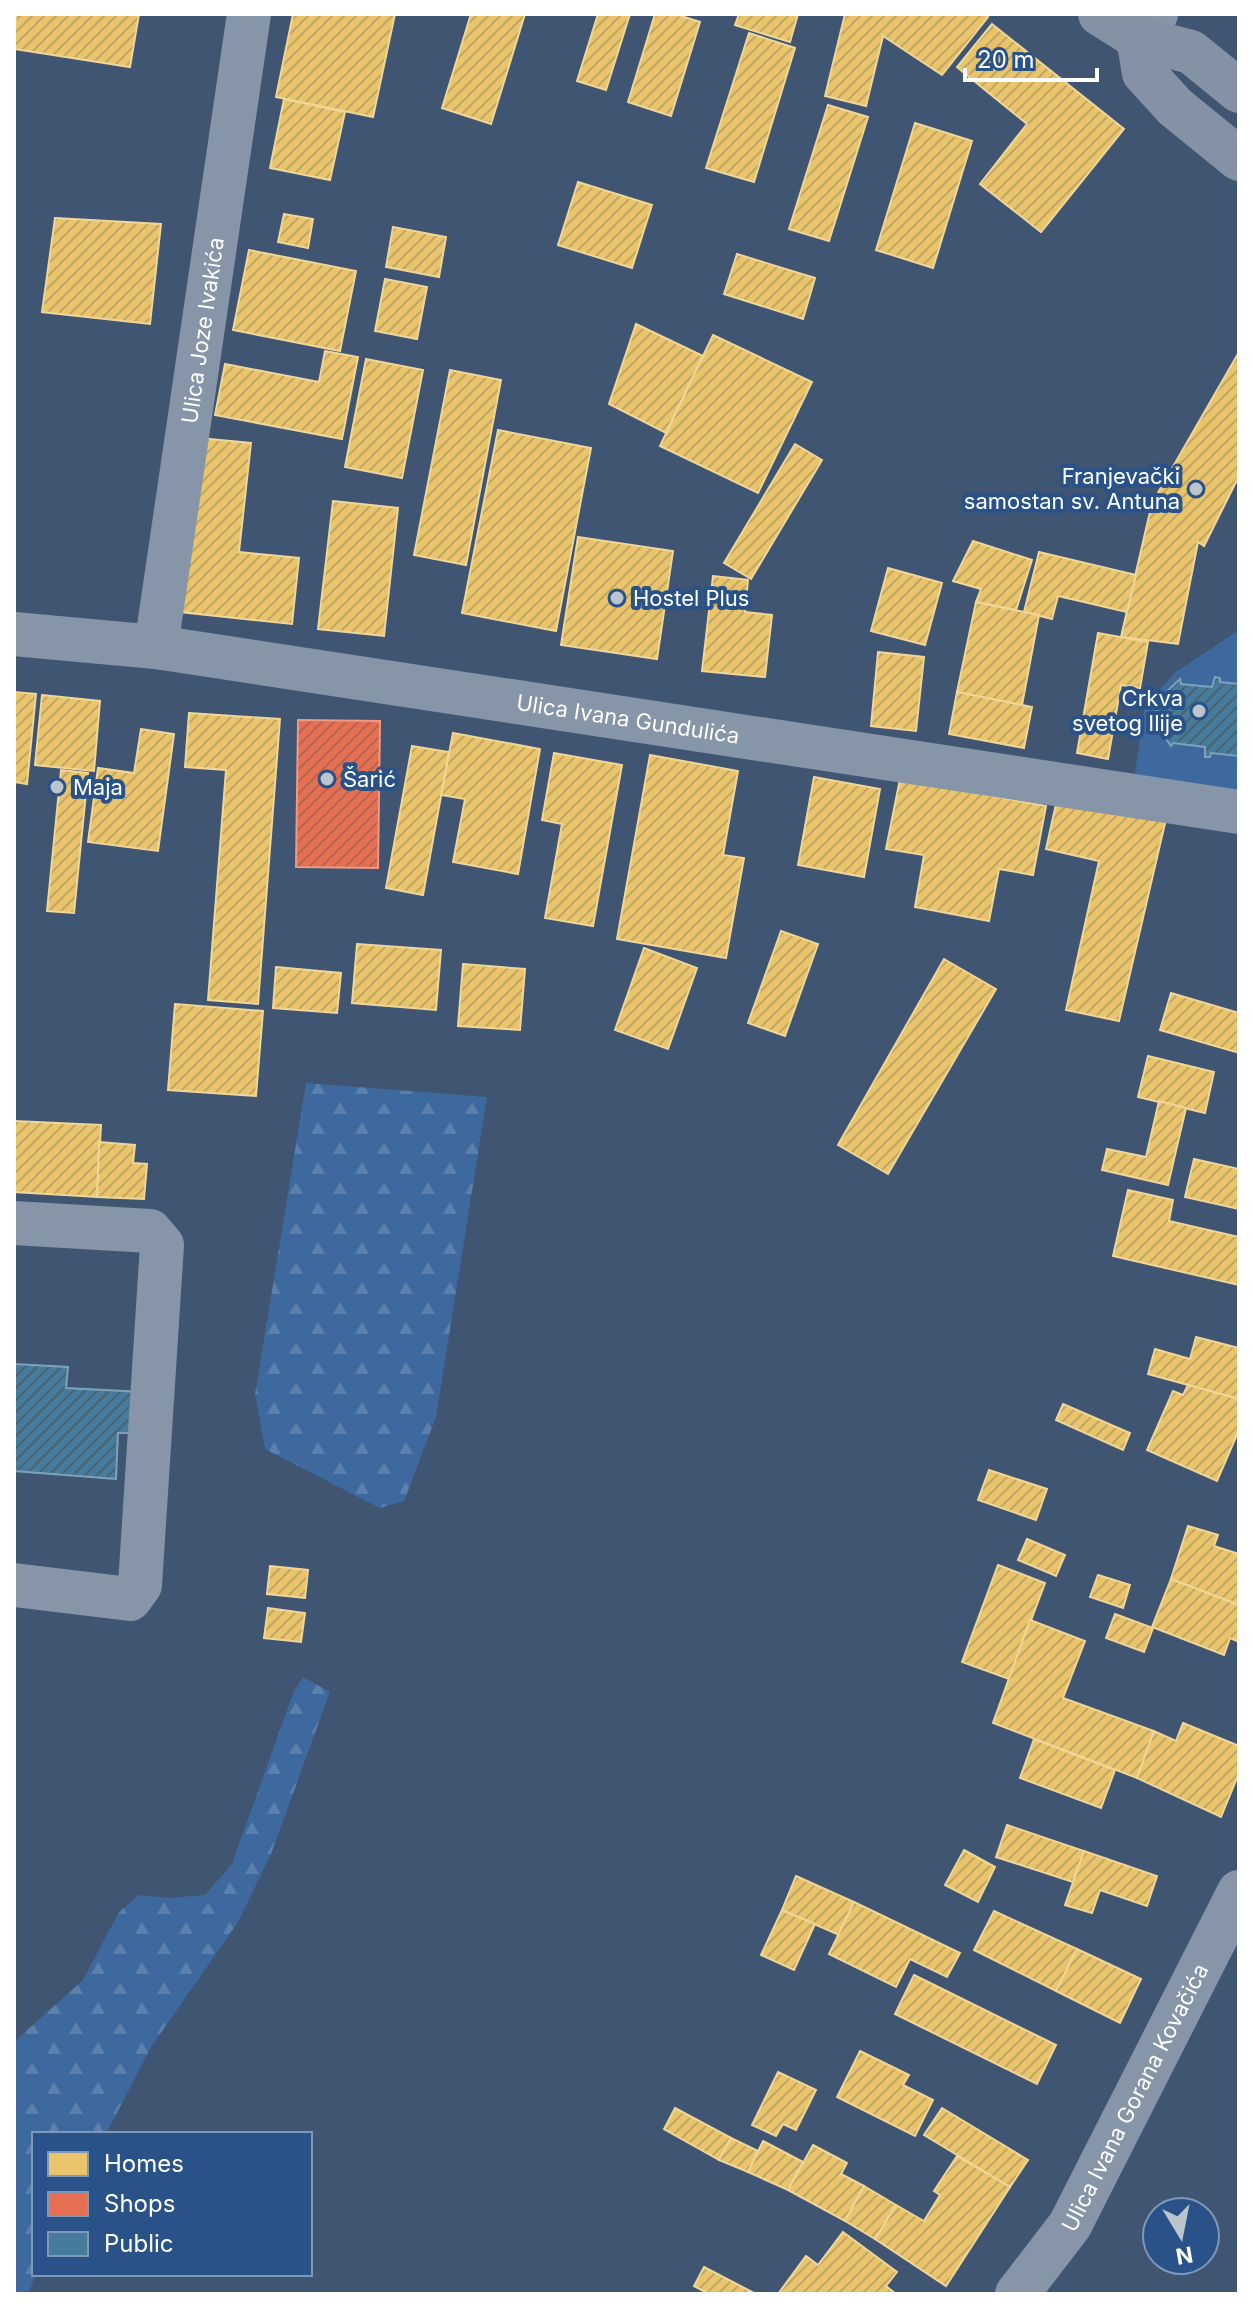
<svg xmlns="http://www.w3.org/2000/svg" width="1253" height="2308" font-family="Inter,sans-serif">
  <style>
    .forest { fill: url(#forest-firs) }
    .green { fill: #3e699e }
    .homes { fill: url(#homes-hatch); stroke: #f0d697; stroke-width: 2 }
    .shops { fill: url(#shops-hatch); stroke: #ee9a85; stroke-width: 2 }
    .public { fill: url(#public-hatch); stroke: #7da3ba; stroke-width: 2 }
    .lines { fill: none; stroke-linecap: round; stroke-linejoin: round }
    .minor { stroke: #8695a8; stroke-width: 44 }
    .major { stroke: #8592a5; stroke-width: 44 }
    .poi-dot { fill: #bcc4ce; stroke: #295288; stroke-width: 3 }
    .labels { text-anchor: middle; stroke-width: 8; stroke-linejoin: round; paint-order: stroke }
    .street-label { font-size: 22px; fill: #fff; stroke: #295288 }
    .poi-label { font-size: 22px; fill: #fff; stroke: #295288; text-anchor: start }
  </style>
  <defs>
    <pattern id="forest-firs" width="22" height="20" patternUnits="userSpaceOnUse" patternTransform="scale(2)"><rect width="22" height="20" fill="#3e699e"/><path d="M5 1l3.5 6h-7zM16 11l3.5 6h-7z" fill="#5b80ad"/></pattern>
    <pattern id="homes-hatch" width="6" height="6" patternUnits="userSpaceOnUse" patternTransform="scale(2)"><rect width="6" height="6" fill="#e9c46a"/><path d="M-1 1l2-2M0 6l6-6M5 7l2-2" fill="none" stroke="#c2a662"/></pattern>
    <pattern id="shops-hatch" width="6" height="6" patternUnits="userSpaceOnUse" patternTransform="scale(2)"><rect width="6" height="6" fill="#e76f51"/><path d="M-1 1l2-2M0 6l6-6M5 7l2-2" fill="none" stroke="#b86450"/></pattern>
    <pattern id="public-hatch" width="6" height="6" patternUnits="userSpaceOnUse" patternTransform="scale(2)"><rect width="6" height="6" fill="#457b9d"/><path d="M-1 1l2-2M0 6l6-6M5 7l2-2" fill="none" stroke="#486474"/></pattern>
  </defs>
  <rect width="100%" height="100%" fill="#3f5572"/>
  <g class="forest">
    <polygon points="306,1083 487,1097 436,1417 404,1501 380,1508 265,1449 255,1394"/>
    <polygon points="303,1677 330,1692 271,1854 238,1922 151,2047 106,2134 34,2134 36,2274 28,2294 14,2294 14,2042 83,1980 119,1912 139,1895 169,1898 205,1895 232,1864 294,1691"/>
  </g>
  <polygon class="green" points="1239,630 1239,803 1133,787 1145,705 1176,672"/>
  <g class="homes">
    <polygon points="16,14 139,14 130,67 14,49"/>
    <polygon points="293,14 395,14 373,117 276,97"/>
    <polygon points="471,14 525,14 491,124 442,108"/>
    <polygon points="598,14 630,14 606,90 577,81"/>
    <polygon points="655,14 675,14 700,22 671,116 628,102"/>
    <polygon points="739,14 798,14 790,42 735,25"/>
    <polygon points="845,14 983,14 988,17 942,75 883,36 866,106 825,96"/>
    <polygon points="992,24 1124,129 1041,232 980,184 1027,124 957,67"/>
    <polygon points="749,33 795,48 754,182 706,168"/>
    <polygon points="284,99 345,112 330,180 270,168"/>
    <polygon points="828,105 868,117 829,241 789,229"/>
    <polygon points="915,123 972,141 933,268 876,250"/>
    <polygon points="578,182 652,205 632,268 558,245"/>
    <polygon points="284,214 313,219 308,248 278,242"/>
    <polygon points="55,218 161,224 150,324 42,312"/>
    <polygon points="393,227 446,237 439,277 386,267"/>
    <polygon points="249,250 356,271 340,351 233,330"/>
    <polygon points="737,254 815,278 803,319 724,294"/>
    <polygon points="385,279 427,287 417,339 375,331"/>
    <polygon points="636,324 703,356 666,433 609,404"/>
    <polygon points="713,335 812,382 758,493 660,446"/>
    <polygon points="325,351 358,357 342,439 215,415 225,364 319,382"/>
    <polygon points="1239,352 1239,476 1204,546 1198,542 1178,644 1121,637 1152,503"/>
    <polygon points="366,359 423,370 402,478 345,467"/>
    <polygon points="450,370 501,380 466,565 414,555"/>
    <polygon points="498,430 591,448 556,631 462,613"/>
    <polygon points="199,438 251,443 239,552 299,558 292,624 180,612"/>
    <polygon points="795,444 822,460 751,579 724,563"/>
    <polygon points="333,501 398,508 384,636 318,629"/>
    <polygon points="578,537 673,551 657,659 561,645"/>
    <polygon points="973,541 1032,560 1016,610 976,602 981,589 953,581"/>
    <polygon points="1039,552 1136,575 1127,612 1058,596 1052,619 1024,612"/>
    <polygon points="888,568 942,583 925,645 871,631"/>
    <polygon points="713,576 748,580 745,612 772,615 765,677 702,671"/>
    <polygon points="976,602 1039,615 1022,705 957,692"/>
    <polygon points="1098,633 1148,642 1140,688 1121,685 1108,759 1077,753"/>
    <polygon points="878,652 924,657 916,731 871,726"/>
    <polygon points="14,692 36,694 27,784 14,782"/>
    <polygon points="957,692 1032,707 1024,748 949,734"/>
    <polygon points="42,695 100,701 94,771 35,765"/>
    <polygon points="189,713 280,719 258,1004 208,1000 226,770 185,767"/>
    <polygon points="141,729 174,734 158,851 88,842 98,768 134,773"/>
    <polygon points="453,733 540,749 518,874 453,862 465,799 441,795"/>
    <polygon points="412,746 449,752 423,895 386,888"/>
    <polygon points="554,753 622,765 593,926 545,918 562,824 542,820"/>
    <polygon points="650,755 738,771 723,855 744,858 726,958 617,939"/>
    <polygon points="61,770 88,773 74,913 47,911"/>
    <polygon points="814,777 880,789 864,877 798,865"/>
    <polygon points="900,779 1046,806 1033,875 999,869 989,921 915,907 924,855 886,849"/>
    <polygon points="1058,795 1166,819 1119,1021 1066,1010 1099,861 1046,849"/>
    <polygon points="781,931 818,944 785,1036 748,1023"/>
    <polygon points="357,944 441,950 436,1010 352,1003"/>
    <polygon points="644,948 697,968 668,1049 615,1030"/>
    <polygon points="944,959 996,989 888,1174 838,1145"/>
    <polygon points="463,964 525,969 520,1030 458,1026"/>
    <polygon points="276,967 341,973 337,1013 273,1008"/>
    <polygon points="1171,993 1239,1013 1239,1053 1160,1030"/>
    <polygon points="175,1004 263,1011 256,1096 168,1090"/>
    <polygon points="1148,1056 1214,1072 1205,1113 1138,1097"/>
    <polygon points="1159,1101 1186,1108 1168,1185 1102,1170 1107,1149 1146,1157"/>
    <polygon points="14,1121 101,1125 97,1197 14,1192"/>
    <polygon points="99,1142 135,1145 133,1163 147,1164 144,1199 97,1197"/>
    <polygon points="1194,1159 1239,1169 1239,1209 1185,1197"/>
    <polygon points="1128,1190 1173,1200 1169,1221 1239,1237 1239,1285 1113,1256"/>
    <polygon points="1196,1337 1239,1348 1239,1399 1148,1374 1155,1349 1190,1359"/>
    <polygon points="1188,1385 1239,1399 1239,1430 1217,1481 1147,1450 1173,1391 1183,1395"/>
    <polygon points="1063,1404 1130,1433 1123,1450 1056,1420"/>
    <polygon points="989,1470 1047,1489 1036,1520 978,1500"/>
    <polygon points="1188,1526 1218,1535 1214,1546 1239,1554 1239,1605 1171,1579"/>
    <polygon points="1027,1539 1065,1555 1056,1576 1018,1560"/>
    <polygon points="998,1565 1045,1583 1009,1679 962,1662"/>
    <polygon points="270,1566 308,1570 305,1598 267,1594"/>
    <polygon points="1098,1575 1130,1585 1123,1608 1090,1597"/>
    <polygon points="1171,1579 1239,1605 1239,1642 1230,1638 1224,1655 1152,1627"/>
    <polygon points="268,1608 305,1613 301,1642 264,1638"/>
    <polygon points="1115,1614 1153,1628 1144,1652 1106,1638"/>
    <polygon points="1030,1620 1085,1641 1063,1698 1154,1731 1137,1778 993,1723"/>
    <polygon points="1183,1723 1239,1746 1239,1773 1221,1817 1137,1778 1154,1731 1176,1741"/>
    <polygon points="1034,1739 1115,1770 1101,1808 1020,1778"/>
    <polygon points="1007,1825 1084,1851 1073,1882 996,1857"/>
    <polygon points="964,1850 995,1867 978,1902 945,1885"/>
    <polygon points="1084,1851 1157,1876 1147,1906 1100,1890 1092,1913 1065,1905"/>
    <polygon points="796,1876 854,1902 839,1935 782,1910"/>
    <polygon points="854,1902 960,1953 947,1977 910,1959 896,1987 829,1954"/>
    <polygon points="782,1910 815,1924 794,1970 761,1955"/>
    <polygon points="994,1911 1077,1949 1056,1991 974,1950"/>
    <polygon points="1077,1949 1141,1979 1120,2023 1056,1991"/>
    <polygon points="914,1975 1056,2045 1037,2084 895,2014"/>
    <polygon points="860,2051 909,2075 903,2085 933,2100 915,2136 837,2097"/>
    <polygon points="778,2072 816,2090 796,2130 783,2124 776,2136 752,2125"/>
    <polygon points="675,2108 731,2138 719,2160 664,2129"/>
    <polygon points="942,2108 1028,2160 1010,2187 924,2135"/>
    <polygon points="731,2138 758,2151 748,2172 719,2160"/>
    <polygon points="763,2141 803,2162 788,2190 748,2172"/>
    <polygon points="813,2145 847,2163 841,2174 864,2186 845,2221 788,2190"/>
    <polygon points="957,2156 1010,2187 946,2286 875,2239 896,2205 924,2221 940,2195 934,2191"/>
    <polygon points="864,2186 896,2205 875,2239 845,2221"/>
    <polygon points="843,2232 897,2272 886,2286 896,2294 778,2294 806,2256 818,2265"/>
    <polygon points="704,2267 756,2294 709,2294 694,2286"/>
  </g>
  <polygon class="shops" points="298,720 380,721 378,868 296,867"/>
  <g class="public">
    <polygon points="1215,677 1220,678 1220,682 1239,684 1239,756 1211,753 1210,757 1205,757 1205,747 1173,743 1171,746 1158,727 1154,728 1159,693 1162,696 1180,679 1181,684 1212,687"/>
    <polygon points="14,1364 68,1367 66,1388 143,1392 140,1433 118,1433 116,1479 14,1471"/>
  </g>
  <g class="lines">
    <g class="minor">
      <polyline points="1138,38 1156,14"/>
      <path id="s1" d="M 14,634 L 156,647 L 1239,812"/>
      <path id="s2" d="M 156,647 L 249,14"/>
      <polyline points="14,1223 150,1231 162,1245 140,1585 130,1599 14,1585"/>
      <path id="s3" d="M 1017,2294 L 1070,2225 L 1239,1892"/>
    </g>
    <g class="major">
      <polyline points="1100,14 1138,38 1191,52 1239,91"/>
      <polyline points="1138,38 1144,73 1175,107 1239,159"/>
    </g>
  </g>
  <g class="poi-dot">
    <circle cx="1196" cy="489" r="8"/>
    <circle cx="617" cy="598" r="8"/>
    <circle cx="1199" cy="711" r="8"/>
    <circle cx="327" cy="779" r="8"/>
    <circle cx="57" cy="787" r="8"/>
  </g>
  <g class="labels">
    <g class="street-label">
      <text dy="8" stroke="none"><textPath href="#s2" startOffset="320">Ulica Joze Ivakića</textPath></text>
      <text dy="8" stroke="none"><textPath href="#s1" startOffset="620">Ulica Ivana Gundulića</textPath></text>
      <text dy="8" stroke="none"><textPath href="#s3" startOffset="230">Ulica Ivana Gorana Kovačića</textPath></text>
    </g>
    <g class="poi-label">
      <text x="1180" y="484" text-anchor="end">Franjevački<tspan x="1180" dy="25">samostan sv. Antuna</tspan></text>
      <text x="633" y="606">Hostel Plus</text>
      <text x="1183" y="706" text-anchor="end">Crkva<tspan x="1183" dy="25">svetog Ilije</tspan></text>
      <text x="343" y="787">Šarić</text>
      <text x="73" y="795">Maja</text>
    </g>
  </g>
  <rect width="1253" height="2308" fill="none" stroke="#ffffff" stroke-width="32"/>
  <rect x="32" y="2132" width="280" height="144" fill="#295288" stroke="#7f97b8" stroke-width="2"/>
  <rect x="48" y="2152" width="40" height="24" fill="#e9c46a" stroke="#7f97b8" stroke-width="2"/>
  <text x="104" y="2172" font-size="24" fill="#ffffff">Homes</text>
  <rect x="48" y="2192" width="40" height="24" fill="#e76f51" stroke="#7f97b8" stroke-width="2"/>
  <text x="104" y="2212" font-size="24" fill="#ffffff">Shops</text>
  <rect x="48" y="2232" width="40" height="24" fill="#457b9d" stroke="#7f97b8" stroke-width="2"/>
  <text x="104" y="2252" font-size="24" fill="#ffffff">Public</text>
  <g transform="translate(1181 2236) rotate(170)"><circle r="38" fill="#295288" stroke="#7f97b8" stroke-width="2"/>
  <path d="M0-6L14 30L0 20L-14 30Z" fill="#bcc4ce"/>
  <text y="-12" font-size="22" font-weight="bold" text-anchor="middle" fill="#ffffff">N</text>
  </g>
  <path d="M965 68v12h132v-12" fill="none" stroke="#ffffff" stroke-width="4"/>
  <text x="977" y="68" font-size="24" fill="#ffffff" stroke="#295288" stroke-width="6" paint-order="stroke">20 m</text>
</svg>
